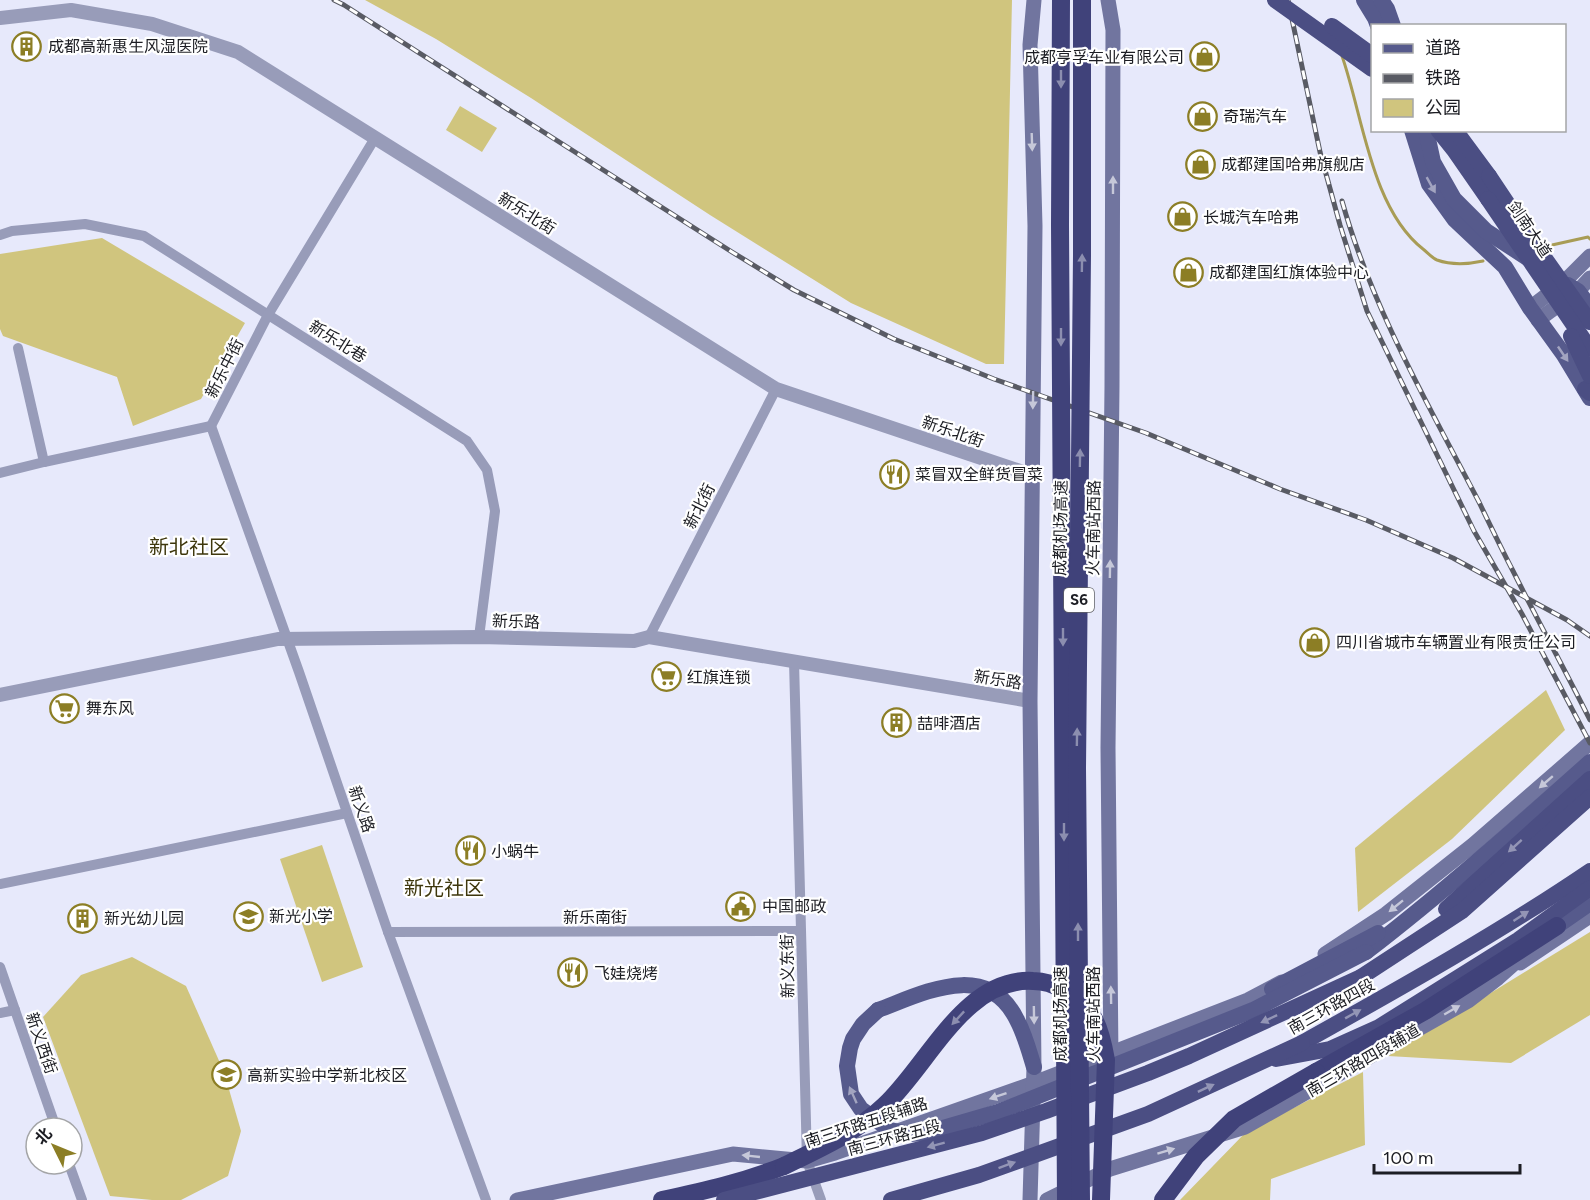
<svg xmlns="http://www.w3.org/2000/svg" width="1590" height="1200" font-family="Figtree,'Noto Sans SC',sans-serif">
  <style>
    .green { fill: #d0c57e }
    .lines { fill: none; stroke-linecap: round; stroke-linejoin: round }
    .stream { stroke: #a89c55; stroke-width: 3 }
    .minor { stroke: #989cb9; stroke-width: 10 }
    .tertiary { stroke: #989cb9; stroke-width: 14 }
    .secondary { stroke: #71759f; stroke-width: 15 }
    .primary { stroke: #565a8c; stroke-width: 16 }
    .trunk { stroke: #4b4e83; stroke-width: 16 }
    .motorway { stroke: #40427a; stroke-width: 18 }
    .rail-casing { stroke: #595b64; stroke-width: 5 }
    .rail { stroke: #fff; stroke-width: 3; stroke-dasharray: 9; stroke-linecap: butt }
    .primary-bridge { stroke: #565a8c; stroke-width: 16 }
    .trunk-bridge { stroke: #4b4e83; stroke-width: 16 }
    .motorway-bridge { stroke: #40427a; stroke-width: 18 }
    .oneway { fill: #8c8eaf }
    .oneway2 { fill: #c6c8d9 }
    .oneway3 { fill: #a2a4c0 }
    .oneway4 { fill: #9395b5 }
    .labels { text-anchor: middle; stroke-width: 4.5; stroke-linejoin: round; paint-order: stroke }
    .shield { fill: #fff; stroke: #606165; stroke-width: 1.5 }
    .shield-label { font-size: 15px; font-weight: bold; fill: #1c1d23 }
    .poi-label { font-size: 16px; fill: #1c1d23; stroke: #fff; text-anchor: start }
    .street-label { font-size: 16px; fill: #1c1d23; stroke: #fff }
    .quarter-label { font-size: 20px; fill: #3e370d; stroke: #fff }
  </style>
  <rect width="100%" height="100%" fill="#e7e9fb"/>
  <g class="green">
    <polygon points="365,0 1012,0 1004,364 986,364 851,303 710,215 531,98 436,39"/>
    <polygon points="460,106 497,128 482,152 446,130"/>
    <polygon points="102,238 245,323 201,399 133,426 117,377 3,336 0,329 0,254"/>
    <polygon points="1546,690 1565,730 1452,839 1358,912 1355,848"/>
    <polygon points="322,845 363,967 322,982 280,859"/>
    <polygon points="1590,932 1590,1015 1511,1063 1388,1056"/>
    <polygon points="132,957 186,986 224,1072 241,1131 228,1176 181,1200 152,1200 110,1196 43,1017 81,975"/>
    <polygon points="1363,1072 1365,1145 1271,1179 1270,1200 1180,1200 1245,1133"/>
  </g>
  <g class="lines">
    <g class="stream">
      <path d="M 1342,56 C 1363,116 1371,208 1423,249 C 1427,252 1432,258 1437,260 C 1451,265 1469,264 1483,261"/>
      <polyline points="1543,247 1588,237 1590,239"/>
    </g>
    <g class="minor">
      <polyline points="0,235 12,231 85,224 144,236 467,441 487,470 495,511 479,637"/>
      <polyline points="18,348 44,462"/>
      <polyline points="211,426 299,672 388,932 486,1200"/>
      <polyline points="211,426 268,315 375,138"/>
      <polyline points="0,473 44,462 211,426"/>
      <polyline points="649,637 776,389"/>
      <polyline points="794,661 807,1161 821,1200"/>
      <polyline points="0,884 347,813"/>
      <polyline points="388,932 801,931"/>
      <polyline points="0,967 56,1128"/>
      <polyline points="0,1013 15,1010"/>
      <polyline points="69,1164 82,1200"/>
    </g>
    <g class="tertiary">
      <polyline points="0,18 71,10 152,24 238,52 776,389 1032,475"/>
      <polyline points="0,695 278,639 479,637 634,641 649,637 1030,701"/>
    </g>
    <g class="secondary">
      <polyline points="1108,0 1113,30 1112,386 1108,748 1111,1059"/>
      <polyline points="1530,308 1564,282 1590,256"/>
      <polyline points="1538,320 1578,291 1590,278"/>
      <polyline points="1325,954 1386,914 1473,845 1590,743"/>
      <polyline points="1520,963 1590,916"/>
      <polyline points="517,1200 733,1154 807,1161 835,1153 1034,1083 1248,1000 1282,982"/>
      <polyline points="1030,1200 1034,1067 1030,701 1035,226 1030,45 1034,0"/>
      <polyline points="1047,1200 1110,1169 1245,1127 1468,1001 1498,978 1526,953"/>
    </g>
    <g class="primary">
      <polyline points="1364,0 1375,18 1378,26"/>
      <polyline points="1381,0 1387,9 1393,26"/>
      <polyline points="1412,130 1429,184 1455,220 1505,267 1530,308 1564,355 1590,398"/>
      <polyline points="1426,130 1433,162 1454,199 1486,231 1529,259"/>
      <polyline points="1568,285 1578,291 1590,307"/>
      <polyline points="1557,926 1590,903"/>
      <path d="M 1366,952 C 1444,892 1517,827 1590,762"/>
      <polyline points="1272,989 1378,933"/>
      <path d="M 878,1010 C 924,993 987,959 1017,1020 C 1025,1035 1029,1051 1034,1067"/>
    </g>
    <g class="trunk">
      <polyline points="1438,130 1454,150 1488,199"/>
      <polyline points="1455,130 1489,176"/>
      <polyline points="1585,389 1590,393"/>
      <polyline points="1446,909 1590,779"/>
      <polyline points="1361,977 1462,911 1590,797"/>
      <path d="M 1302,1043 C 1400,988 1497,934 1590,871"/>
      <polyline points="1276,1059 1330,1049 1379,1027 1518,940 1590,888"/>
    </g>
    <g class="motorway">
      <polyline points="1316,1072 1425,1011 1557,926"/>
      <path d="M 662,1200 C 704,1191 744,1182 784,1166"/>
    </g>
    <defs>
      <g id="rail">
        <polyline points="334,0 344,5 732,252 794,290 894,339 994,379 1146,433 1280,489 1366,520 1453,558 1567,620 1590,636"/>
        <polyline points="1288,0 1320,152 1340,225 1367,311 1474,531 1522,614 1590,743"/>
        <path d="M 1342,201 C 1372,308 1428,404 1479,502 C 1490,525 1501,548 1513,571 C 1538,621 1565,670 1590,720"/>
      </g>
    </defs>
    <use href="#rail" class="rail-casing"/>
    <use href="#rail" class="rail"/>
    <polyline class="primary-bridge" points="878,1010 863,1024 853,1039 850,1048 847,1066 851,1094 861,1109 890,1130 910,1134 926,1133 998,1112 1253,1010 1366,952"/>
    <g class="trunk-bridge">
      <polyline points="1275,0 1372,69"/>
      <polyline points="1332,26 1372,55"/>
      <polyline points="1489,176 1531,239 1590,322"/>
      <polyline points="1488,199 1590,349"/>
      <polyline points="1571,336 1590,376"/>
      <polyline points="724,1200 982,1133 1046,1111 1148,1073 1189,1056 1361,977"/>
      <polyline points="891,1200 979,1175 1148,1114 1302,1043"/>
    </g>
    <g class="motorway-bridge">
      <polyline points="1061,0 1060,225 1066,1200"/>
      <path d="M 784,1166 C 819,1149 857,1132 885,1105 C 928,1065 965,977 1033,981 C 1044,981 1054,984 1063,990 C 1094,1007 1100,1026 1106,1060 L 1101,1200"/>
      <polyline points="1081,1200 1077,768 1082,255 1082,0"/>
      <polyline points="1163,1200 1196,1156 1234,1119 1316,1072"/>
    </g>
  </g>
  <defs><path id="oneway-solid" d="M-6-.8H1V-3.2L6.5 0L1 3.2V.8H-6Z" transform="scale(1.5)"/></defs>
  <g class="oneway">
    <use href="#oneway-solid" transform="translate(1061 79) rotate(90)"/>
    <use href="#oneway-solid" transform="translate(1082 263) rotate(-89)"/>
    <use href="#oneway-solid" transform="translate(1061 337) rotate(90)"/>
    <use href="#oneway-solid" transform="translate(1080 458) rotate(-89)"/>
    <use href="#oneway-solid" transform="translate(1063 637) rotate(90)"/>
    <use href="#oneway-solid" transform="translate(1077 737) rotate(-89)"/>
    <use href="#oneway-solid" transform="translate(1064 832) rotate(90)"/>
    <use href="#oneway-solid" transform="translate(1078 932) rotate(-90)"/>
    <use href="#oneway-solid" transform="translate(958 1018) rotate(133)"/>
  </g>
  <g class="oneway2">
    <use href="#oneway-solid" transform="translate(1032 142) rotate(88)"/>
    <use href="#oneway-solid" transform="translate(1113 185) rotate(-90)"/>
    <use href="#oneway-solid" transform="translate(1033 400) rotate(91)"/>
    <use href="#oneway-solid" transform="translate(1110 569) rotate(-89)"/>
    <use href="#oneway-solid" transform="translate(1546 782) rotate(139)"/>
    <use href="#oneway-solid" transform="translate(1396 906) rotate(141)"/>
    <use href="#oneway-solid" transform="translate(1111 995) rotate(-91)"/>
    <use href="#oneway-solid" transform="translate(1452 1010) rotate(-30)"/>
    <use href="#oneway-solid" transform="translate(1034 1015) rotate(89)"/>
    <use href="#oneway-solid" transform="translate(998 1096) rotate(161)"/>
    <use href="#oneway-solid" transform="translate(1166 1151) rotate(-17)"/>
    <use href="#oneway-solid" transform="translate(751 1156) rotate(-174)"/>
  </g>
  <g class="oneway3">
    <use href="#oneway-solid" transform="translate(1431 185) rotate(61)"/>
    <use href="#oneway-solid" transform="translate(1563 354) rotate(56)"/>
    <use href="#oneway-solid" transform="translate(853 1095) rotate(-114)"/>
  </g>
  <g class="oneway4">
    <use href="#oneway-solid" transform="translate(1515 846) rotate(138)"/>
    <use href="#oneway-solid" transform="translate(1521 916) rotate(-33)"/>
    <use href="#oneway-solid" transform="translate(1353 1014) rotate(-29)"/>
    <use href="#oneway-solid" transform="translate(1269 1019) rotate(155)"/>
    <use href="#oneway-solid" transform="translate(1206 1088) rotate(-25)"/>
    <use href="#oneway-solid" transform="translate(936 1145) rotate(165)"/>
    <use href="#oneway-solid" transform="translate(1007 1165) rotate(-20)"/>
  </g>
  <defs>
    <symbol id="building-ring" viewBox="-11 -11 22 22"><circle r="9.5" fill="#fff" stroke="#8c7e25" stroke-width="1.5"/><path d="M-4-6H4V6H1V3H-1V6H-4ZM-2.5-4.3h1.7v1.8h-1.7ZM.8-4.3h1.7v1.8H.8ZM-2.5-1h1.7V.8h-1.7ZM.8-1h1.7V.8H.8Z" fill="#8c7e25"/></symbol>
    <symbol id="shop-ring" viewBox="-11 -11 22 22"><circle r="9.5" fill="#fff" stroke="#8c7e25" stroke-width="1.5"/><path d="M-5-2.5h2.3a2.7 3.5 0 0 1 5.4 0H5L5.5 6h-11ZM-1.5-2.5h3a1.5 2.3 0 0 0-3 0Z" fill="#8c7e25"/></symbol>
    <symbol id="restaurant-ring" viewBox="-11 -11 22 22"><circle r="9.5" fill="#fff" stroke="#8c7e25" stroke-width="1.5"/><path d="M-5-6h1v4h1v-4h1v4h1v-4h1v5L-1.5 .5V6h-2V.5L-5-1ZM5-6V6H3V1.5H1.5Q1.5-4 5-6Z" fill="#8c7e25"/></symbol>
    <symbol id="supermarket-ring" viewBox="-11 -11 22 22"><circle r="9.5" fill="#fff" stroke="#8c7e25" stroke-width="1.5"/><path d="M-6-5.5h2.5l.6 2H6L4.5 2H-2.5L-4.4-4H-6ZM-1.5 3.2a1.3 1.3 0 1 0 .1 0ZM3 3.2a1.3 1.3 0 1 0 .1 0Z" fill="#8c7e25"/></symbol>
    <symbol id="civic-ring" viewBox="-11 -11 22 22"><circle r="9.5" fill="#fff" stroke="#8c7e25" stroke-width="1.5"/><path d="M-.6-6.5H3V-4.5H.6V-3L4-1V1h2V6H-6V1h2V-1L-.6-3ZM-1.2 2.5V6h2.4V2.5Z" fill="#8c7e25"/></symbol>
    <symbol id="school-ring" viewBox="-11 -11 22 22"><circle r="9.5" fill="#fff" stroke="#8c7e25" stroke-width="1.5"/><path d="M0-5L7-2L0 1L-7-2ZM-4 1L0 2.5L4 1V4Q0 6-4 4Z" fill="#8c7e25"/></symbol>
  </defs>
  <g fill-rule="evenodd">
    <use href="#building-ring" x="10" y="30" width="33" height="33"/>
    <use href="#shop-ring" x="1188" y="40" width="33" height="33"/>
    <use href="#shop-ring" x="1186" y="100" width="33" height="33"/>
    <use href="#shop-ring" x="1184" y="148" width="33" height="33"/>
    <use href="#shop-ring" x="1166" y="200" width="33" height="33"/>
    <use href="#shop-ring" x="1172" y="256" width="33" height="33"/>
    <use href="#restaurant-ring" x="878" y="458" width="33" height="33"/>
    <use href="#shop-ring" x="1298" y="626" width="33" height="33"/>
    <use href="#supermarket-ring" x="650" y="660" width="33" height="33"/>
    <use href="#supermarket-ring" x="48" y="692" width="33" height="33"/>
    <use href="#building-ring" x="880" y="706" width="33" height="33"/>
    <use href="#restaurant-ring" x="454" y="834" width="33" height="33"/>
    <use href="#civic-ring" x="724" y="890" width="33" height="33"/>
    <use href="#school-ring" x="232" y="900" width="33" height="33"/>
    <use href="#building-ring" x="66" y="902" width="33" height="33"/>
    <use href="#restaurant-ring" x="556" y="956" width="33" height="33"/>
    <use href="#school-ring" x="210" y="1058" width="33" height="33"/>
  </g>
  <g class="labels">
    <rect class="shield" x="1064" y="588" width="30" height="24" rx="4.5"/>
    <g class="shield-label">
      <text x="1079" y="605">S6</text>
    </g>
    <g class="poi-label">
      <text x="48" y="52">成都高新惠生风湿医院</text>
      <text x="1184" y="63" text-anchor="end">成都亨孚车业有限公司</text>
      <text x="1223" y="122">奇瑞汽车</text>
      <text x="1221" y="170">成都建国哈弗旗舰店</text>
      <text x="1203" y="223">长城汽车哈弗</text>
      <text x="1209" y="278">成都建国红旗体验中心</text>
      <text x="915" y="480">菜冒双全鲜货冒菜</text>
      <text x="1336" y="648">四川省城市车辆置业有限责任公司</text>
      <text x="687" y="683">红旗连锁</text>
      <text x="86" y="714">舞东风</text>
      <text x="917" y="729">喆啡酒店</text>
      <text x="491" y="857">小蜗牛</text>
      <text x="762" y="912">中国邮政</text>
      <text x="269" y="922">新光小学</text>
      <text x="104" y="924">新光幼儿园</text>
      <text x="594" y="979">飞娃烧烤</text>
      <text x="247" y="1081">高新实验中学新北校区</text>
    </g>
    <g class="street-label">
      <text transform="translate(527 213) rotate(32)" y="6">新乐北街</text>
      <text transform="translate(1530 229) rotate(56)" y="6">剑南大道</text>
      <text transform="translate(338 341) rotate(32)" y="6">新乐北巷</text>
      <text transform="translate(224 368) rotate(-63)" y="6">新乐中街</text>
      <text transform="translate(953 431) rotate(19)" y="6">新乐北街</text>
      <text transform="translate(699 506) rotate(-63)" y="6">新北街</text>
      <text transform="translate(1060 528) rotate(-89)" y="6">成都机场高速</text>
      <text transform="translate(1093 528) rotate(-89)" y="6">火车南站西路</text>
      <text transform="translate(516 621) rotate(2)" y="6">新乐路</text>
      <text transform="translate(998 679) rotate(9)" y="6">新乐路</text>
      <text transform="translate(362 809) rotate(71)" y="6">新义路</text>
      <text x="595" y="923">新乐南街</text>
      <text transform="translate(787 966) rotate(-91)" y="6">新义东街</text>
      <text transform="translate(1331 1006) rotate(-29)" y="6">南三环路四段</text>
      <text transform="translate(1060 1014) rotate(-90)" y="6">成都机场高速</text>
      <text transform="translate(1093 1014) rotate(-90)" y="6">火车南站西路</text>
      <text transform="translate(42 1043) rotate(71)" y="6">新义西街</text>
      <text transform="translate(1363 1060) rotate(-30)" y="6">南三环路四段辅道</text>
      <text transform="translate(866 1122) rotate(-18)" y="6">南三环路五段辅路</text>
      <text transform="translate(894 1137) rotate(-15)" y="6">南三环路五段</text>
    </g>
    <g class="quarter-label">
      <text x="189" y="554">新北社区</text>
      <text x="444" y="895">新光社区</text>
    </g>
  </g>
  <rect x="1371" y="24" width="195" height="108" fill="#ffffff" stroke="#a4a5a7" stroke-width="1.5"/>
  <rect x="1383" y="44" width="30" height="9" fill="#565a8c" stroke="#a4a5a7" stroke-width="1.5"/>
  <text x="1425" y="54" font-size="18" fill="#1c1d23">道路</text>
  <rect x="1383" y="74" width="30" height="9" fill="#595b64" stroke="#a4a5a7" stroke-width="1.5"/>
  <text x="1425" y="84" font-size="18" fill="#1c1d23">铁路</text>
  <rect x="1383" y="99" width="30" height="18" fill="#d0c57e" stroke="#a4a5a7" stroke-width="1.5"/>
  <text x="1425" y="114" font-size="18" fill="#1c1d23">公园</text>
  <g transform="translate(54 1146) rotate(313)"><circle r="28" fill="#ffffff" stroke="#a4a5a7" stroke-width="1.5"/>
  <path d="M0-4.5L10 22L0 15L-10 22Z" fill="#8c7e25"/>
  <text y="-9" font-size="16" font-weight="bold" text-anchor="middle" fill="#1c1d23">北</text>
  </g>
  <path d="M1374 1164v9h146v-9" fill="none" stroke="#1c1d23" stroke-width="3"/>
  <text x="1383" y="1164" font-size="18" fill="#1c1d23" stroke="#ffffff" stroke-width="4.5" paint-order="stroke">100 m</text>
</svg>
